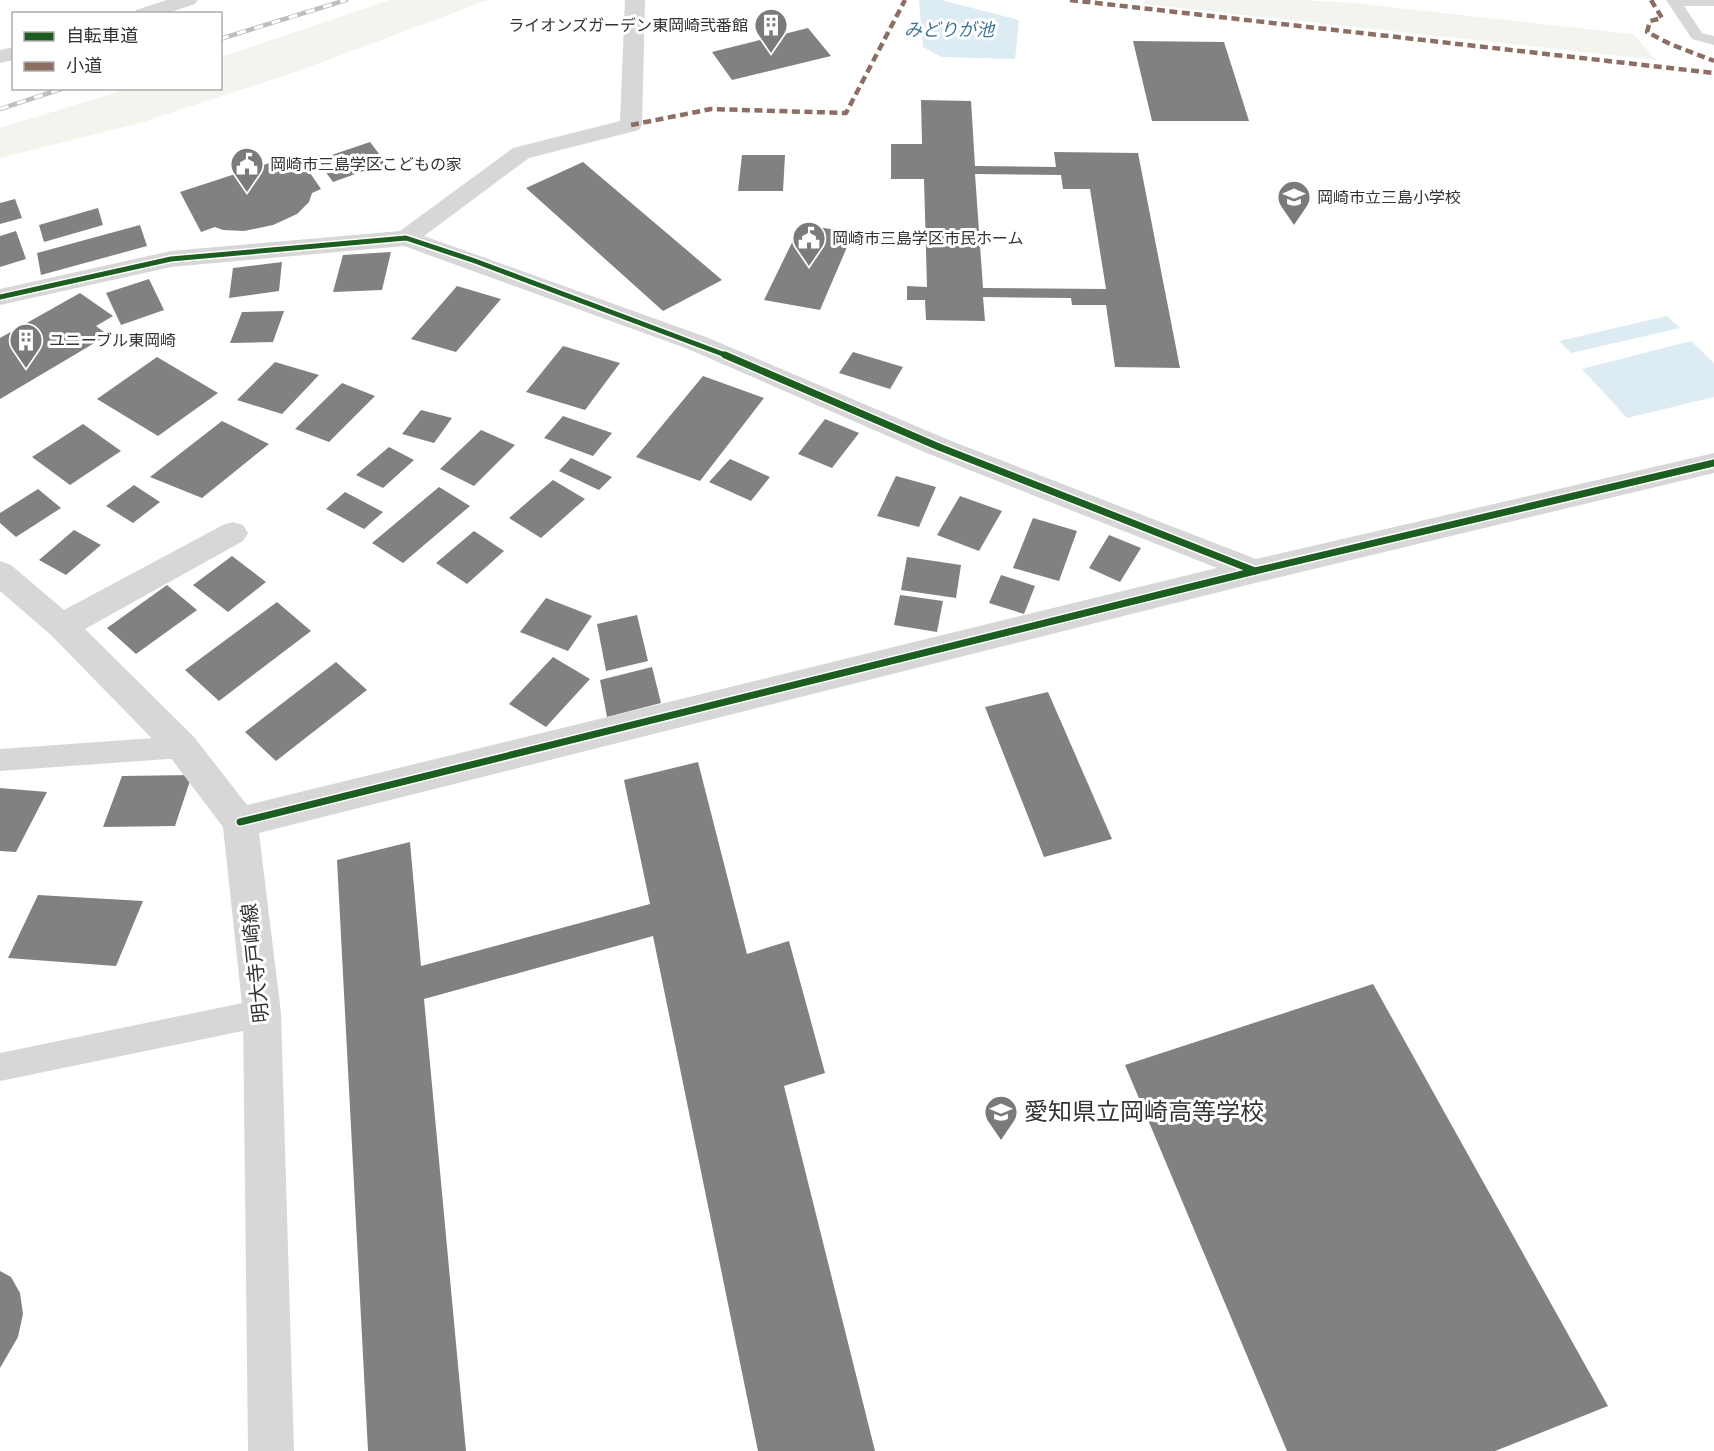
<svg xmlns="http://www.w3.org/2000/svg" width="1714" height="1451" font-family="Inter,'Noto Sans JP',sans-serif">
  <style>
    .green { fill: #f1f5ed }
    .water { fill: #ddebf3 }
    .building { fill: #818181; fill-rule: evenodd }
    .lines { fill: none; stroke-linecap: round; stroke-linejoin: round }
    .service { fill: #d7d7d7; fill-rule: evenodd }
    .minor { fill: #d7d7d7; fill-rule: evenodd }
    .rail-casing { stroke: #bebebe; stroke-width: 4.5 }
    .rail { stroke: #fff; stroke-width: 3; stroke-dasharray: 9; stroke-linecap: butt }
    .quiet { stroke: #8d6e63; stroke-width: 4.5; stroke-dasharray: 8 4.5; stroke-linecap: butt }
    .cycleway-far1-casing { stroke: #fff; stroke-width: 8 }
    .cycleway-casing { stroke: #fff; stroke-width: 10 }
    .cycleway-far1 { stroke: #1b5e20; stroke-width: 5 }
    .cycleway { stroke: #1b5e20; stroke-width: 7 }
    .labels { text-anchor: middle; stroke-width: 6; stroke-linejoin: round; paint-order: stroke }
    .far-poi-label { font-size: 16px; fill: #333; stroke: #fff; text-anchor: start }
    .far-water-label { font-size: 18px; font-style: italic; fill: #3f7597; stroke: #fff }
    .street-label { font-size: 20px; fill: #333; stroke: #fff }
    .near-poi-label { font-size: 24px; fill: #333; stroke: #fff; text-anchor: start }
  </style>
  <rect width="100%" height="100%" fill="#fff"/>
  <g class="green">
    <polygon points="390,0 488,0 298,71 140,123 0,158 0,128 127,89 220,88 221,57"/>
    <polygon points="1145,0 1303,0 1353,3 1633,34 1656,60 1143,4"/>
  </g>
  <g class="water">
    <polygon points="919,0 941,0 1019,20 1015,59 942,57 923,47"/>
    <polygon points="1667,316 1680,328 1571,353 1559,341"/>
    <polygon points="1691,341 1714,363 1714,397 1627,418 1582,369"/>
  </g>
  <g class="building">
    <polygon points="808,28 831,56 732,80 712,52"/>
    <polygon points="1133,41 1224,42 1249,121 1152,121"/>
    <path d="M 921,100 L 971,101 L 975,166 L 1056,167 L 1054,152 L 1138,153 L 1180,368 L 1115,367 L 1106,305 L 1072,305 L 1071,298 L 983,297 L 985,321 L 926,320 L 925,300 L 907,300 L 907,286 L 927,287 L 924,179 L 891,179 L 891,144 L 922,144 ZM 975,174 L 1061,175 L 1063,189 L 1090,189 L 1106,289 L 983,288 Z"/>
    <polygon points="370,142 386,163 333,182 317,160"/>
    <polygon points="297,154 321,189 312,193 309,202 297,214 273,225 244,231 223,230 215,227 201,232 180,192"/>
    <polygon points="742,155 785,155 783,191 738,191"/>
    <polygon points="583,162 722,280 663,311 526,188"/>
    <polygon points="15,199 22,218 0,224 0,203"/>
    <polygon points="98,208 103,225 44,242 39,225"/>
    <polygon points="801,224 853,233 820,310 764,300"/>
    <polygon points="140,225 147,246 41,275 37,253"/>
    <polygon points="16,231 26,259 0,267 0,236"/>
    <polygon points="391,252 382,290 333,292 343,255"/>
    <polygon points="282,262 279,291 229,298 233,268"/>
    <polygon points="149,279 164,310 121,325 106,293"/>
    <polygon points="457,286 501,299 456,352 411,339"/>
    <polygon points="80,293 113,316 96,326 108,335 0,399 0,338"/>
    <polygon points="284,311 273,342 230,343 242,312"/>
    <polygon points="563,346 620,363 585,410 526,392"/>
    <polygon points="853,352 903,367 890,389 839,373"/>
    <polygon points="157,357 218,393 158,436 97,399"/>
    <polygon points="275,362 319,375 282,414 237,400"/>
    <polygon points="703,376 764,398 700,481 636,457"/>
    <polygon points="342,383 375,396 329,442 295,429"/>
    <polygon points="421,410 452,418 434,443 402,434"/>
    <polygon points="563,416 612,433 593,456 544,438"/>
    <polygon points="825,419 859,433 832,468 798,454"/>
    <polygon points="222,421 269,444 202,498 150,477"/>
    <polygon points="83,424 121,451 70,485 32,457"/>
    <polygon points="481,430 515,445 474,486 440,469"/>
    <polygon points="389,447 414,460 383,488 356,475"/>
    <polygon points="571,458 612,477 599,490 559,471"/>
    <polygon points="730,459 770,477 751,501 709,482"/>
    <polygon points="896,476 936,487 919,527 877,516"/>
    <polygon points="553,480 585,499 541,538 509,518"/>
    <polygon points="134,485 160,502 133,523 106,506"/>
    <polygon points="439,487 470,506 403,563 372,543"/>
    <polygon points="38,489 61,508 16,537 0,523 0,513"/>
    <polygon points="345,492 383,512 364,529 326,509"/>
    <polygon points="960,496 1002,511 979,551 937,535"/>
    <polygon points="1033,518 1077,531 1059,581 1013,568"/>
    <polygon points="74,530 101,545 66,575 39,560"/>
    <polygon points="474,531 504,551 467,584 436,563"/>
    <polygon points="1109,535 1141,548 1120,582 1089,568"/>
    <polygon points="232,556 266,582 228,612 193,585"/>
    <polygon points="907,557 961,565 956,598 901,590"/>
    <polygon points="1001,575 1035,586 1024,614 989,603"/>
    <polygon points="167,585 197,610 136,654 107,628"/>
    <polygon points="900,595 943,601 937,632 894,625"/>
    <polygon points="546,598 592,616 568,651 520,632"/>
    <polygon points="277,602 311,631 219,701 185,670"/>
    <polygon points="637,615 648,661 606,671 597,624"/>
    <polygon points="553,657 590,679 546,727 509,704"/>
    <polygon points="336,662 367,690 276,761 245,732"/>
    <polygon points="652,667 661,703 607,717 600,680"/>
    <polygon points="1048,692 1112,839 1044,857 985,707"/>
    <polygon points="698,762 747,954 789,941 825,1073 784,1086 875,1451 758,1451 653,936 424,999 466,1451 368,1451 337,860 410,842 421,966 650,904 624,780"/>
    <polygon points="192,775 175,826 103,827 122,776"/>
    <polygon points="0,788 47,792 16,852 0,851"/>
    <polygon points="38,895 143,901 116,966 8,958"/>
    <polygon points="1373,984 1608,1406 1495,1451 1287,1451 1125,1065"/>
    <polygon points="0,1271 11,1277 20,1293 23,1314 18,1337 0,1368"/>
  </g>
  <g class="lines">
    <g class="service">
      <polygon points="1666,0 1714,0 1714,6 1684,6 1702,33 1714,36 1714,45 1692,39"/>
      <polygon points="182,736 191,740 194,747 191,754 182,758 0,771 0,749"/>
      <polygon points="262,999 272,1003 276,1013 272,1023 262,1027 0,1081 0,1053"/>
    </g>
    <g class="minor">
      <polygon points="167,0 198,0 195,4 165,14 133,14 136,10"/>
      <polygon points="625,0 645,0 642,125 639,130 529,158 424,236 706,337 949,440 1256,559 1714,453 1714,473 1255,583 259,833 281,1013 294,1451 248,1451 243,1013 223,827 170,757 51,635 0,591 0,561 11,565 64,610 223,525 233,522 243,525 248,533 243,541 85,629 194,737 247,805 1217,568 929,454 688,349 404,246 171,267 0,305 0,289 171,251 400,231 513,148 620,121"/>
      <polygon points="14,47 14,60 0,63 0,50"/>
    </g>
    <defs>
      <g id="rail">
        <polyline points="220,39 346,0"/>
        <polyline points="0,109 64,88"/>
      </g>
    </defs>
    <use href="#rail" class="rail-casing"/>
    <use href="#rail" class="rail"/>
    <g class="quiet">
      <polyline points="1070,0 1714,73"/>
      <polyline points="1651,0 1662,18 1650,21 1647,32 1670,44 1714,61"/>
      <polyline points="631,125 711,109 846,113 905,0"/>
    </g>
    <defs>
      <polyline id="cycleway-far1" points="0,297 171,259 406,238 475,261 728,356"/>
      <g id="cycleway">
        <polyline points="725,355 939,447 1255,571"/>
        <polyline points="240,822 1255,571 1714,463"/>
      </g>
    </defs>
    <use href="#cycleway-far1" class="cycleway-far1-casing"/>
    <use href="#cycleway" class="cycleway-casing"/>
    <use href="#cycleway-far1" class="cycleway-far1"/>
    <use href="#cycleway" class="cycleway"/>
  </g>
  <defs>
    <symbol id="building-pin" viewBox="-11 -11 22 30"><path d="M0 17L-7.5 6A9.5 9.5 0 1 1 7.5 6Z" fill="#7a7a7a" stroke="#fff"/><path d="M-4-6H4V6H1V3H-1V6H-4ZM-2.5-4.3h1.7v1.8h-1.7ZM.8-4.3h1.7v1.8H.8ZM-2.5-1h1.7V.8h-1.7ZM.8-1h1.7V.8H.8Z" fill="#fff"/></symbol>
    <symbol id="civic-pin" viewBox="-11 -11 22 30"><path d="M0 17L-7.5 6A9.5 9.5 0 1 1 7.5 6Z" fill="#7a7a7a" stroke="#fff"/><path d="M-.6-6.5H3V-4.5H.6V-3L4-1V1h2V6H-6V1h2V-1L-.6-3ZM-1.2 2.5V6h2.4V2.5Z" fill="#fff"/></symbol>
    <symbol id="school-pin" viewBox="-11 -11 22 30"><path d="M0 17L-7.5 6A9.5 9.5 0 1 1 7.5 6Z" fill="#7a7a7a" stroke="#fff"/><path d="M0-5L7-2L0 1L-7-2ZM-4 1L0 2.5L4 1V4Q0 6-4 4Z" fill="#fff"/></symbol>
  </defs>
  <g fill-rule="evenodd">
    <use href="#building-pin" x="752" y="6" width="38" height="52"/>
    <use href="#civic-pin" x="228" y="145" width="38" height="52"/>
    <use href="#school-pin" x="1275" y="178" width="38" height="52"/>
    <use href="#civic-pin" x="790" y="219" width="38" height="52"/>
    <use href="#building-pin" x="7" y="321" width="38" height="52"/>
    <use href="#school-pin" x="982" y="1093" width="38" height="52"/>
  </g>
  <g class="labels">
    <g class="far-poi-label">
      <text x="748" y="31" text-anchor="end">ライオンズガーデン東岡崎弐番館</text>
      <text x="270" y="170">岡崎市三島学区こどもの家</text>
      <text x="1317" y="203">岡崎市立三島小学校</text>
      <text x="832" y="244">岡崎市三島学区市民ホーム</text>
      <text x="49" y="346">ユニーブル東岡崎</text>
    </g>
    <g class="far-water-label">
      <text x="949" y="36">みどりが池</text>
    </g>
    <g class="street-label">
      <text transform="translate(255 963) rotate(-96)" y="7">明大寺戸崎線</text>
    </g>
    <g class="near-poi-label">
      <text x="1024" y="1120">愛知県立岡崎高等学校</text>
    </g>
  </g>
  <rect x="12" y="12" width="210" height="78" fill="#ffffff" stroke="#adadad" stroke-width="1.5"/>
  <rect x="24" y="32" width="30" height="9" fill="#1b5e20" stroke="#adadad" stroke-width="1.5"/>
  <text x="66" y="42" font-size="18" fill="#333333">自転車道</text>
  <rect x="24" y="62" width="30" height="9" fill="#8d6e63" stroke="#adadad" stroke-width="1.5"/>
  <text x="66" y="72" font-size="18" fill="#333333">小道</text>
</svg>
